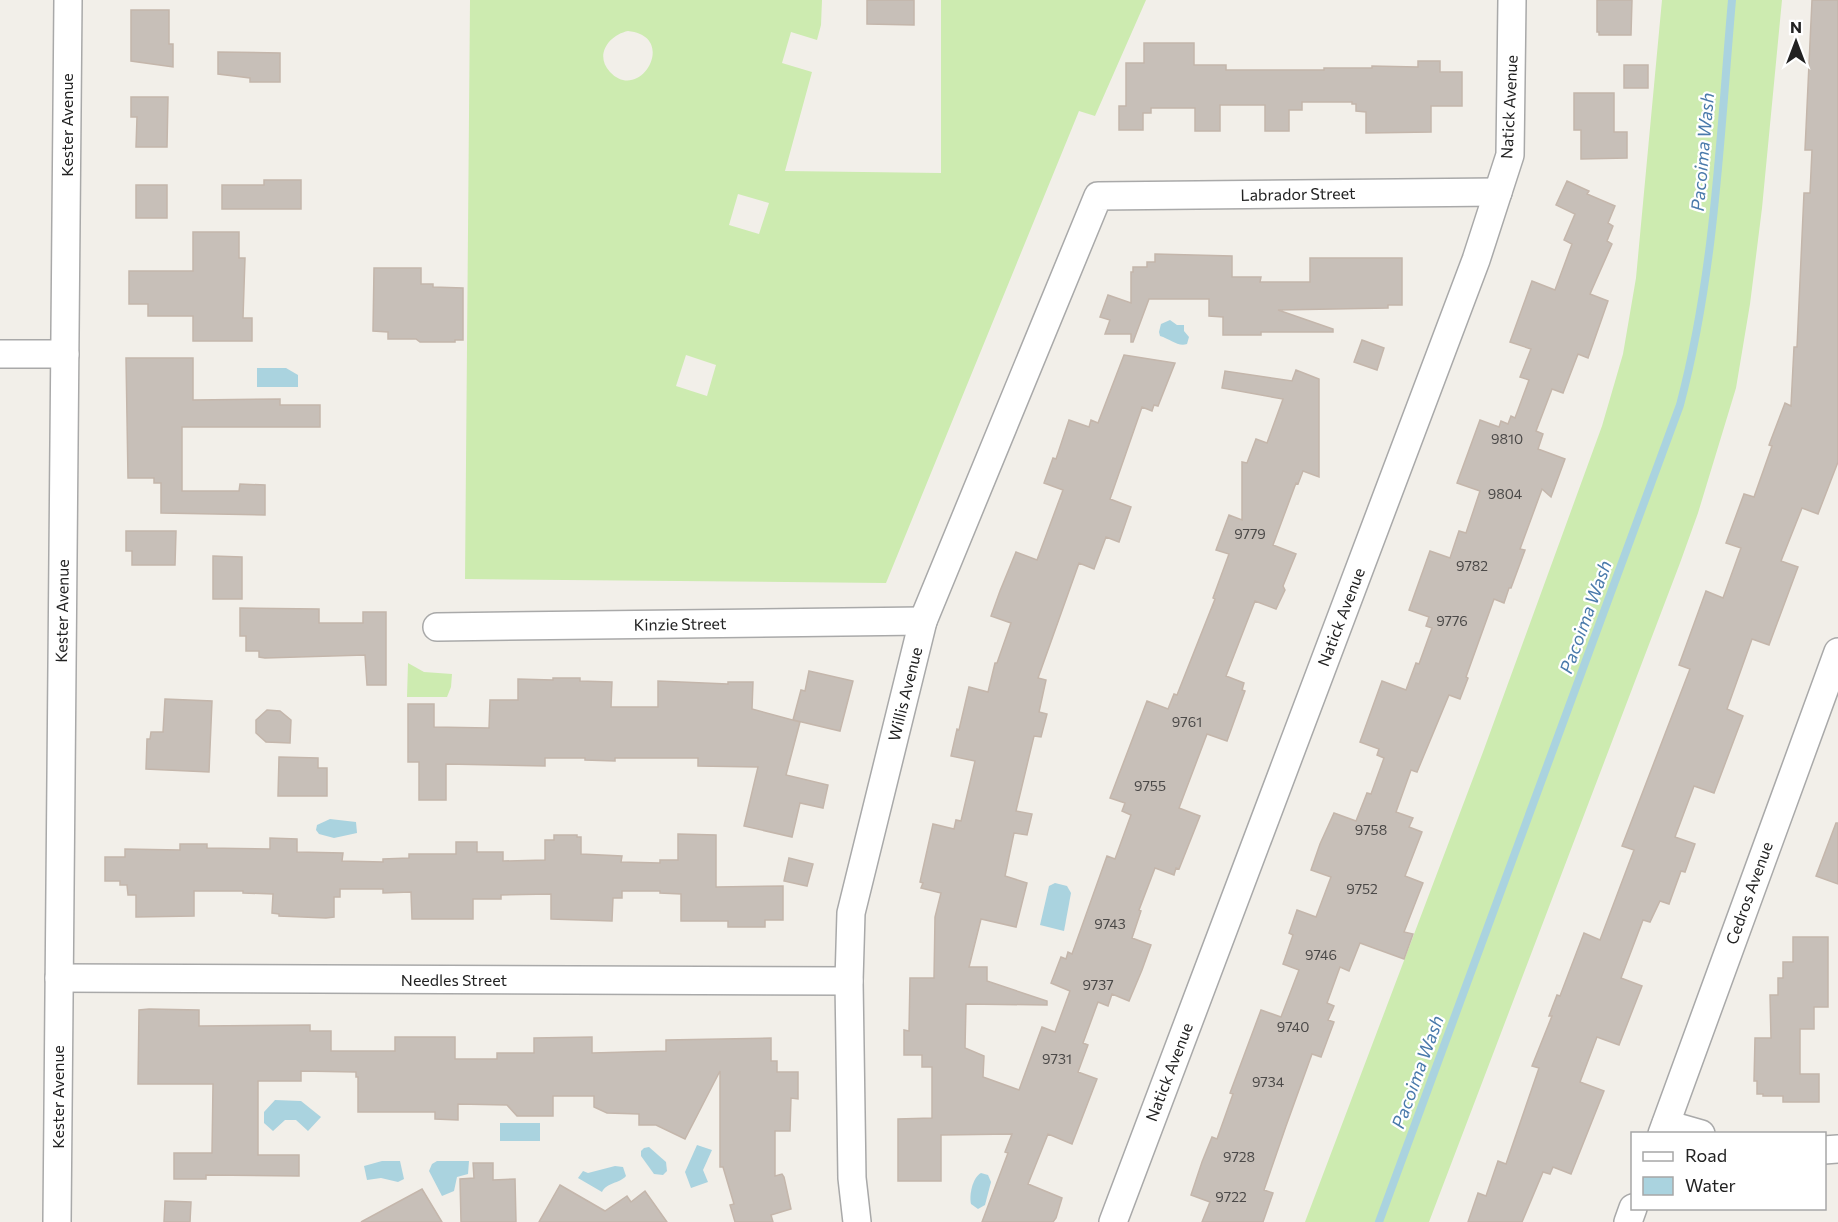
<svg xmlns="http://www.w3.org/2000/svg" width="1838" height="1222" font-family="Commissioner,sans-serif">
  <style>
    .grass { fill: #cdebb0; fill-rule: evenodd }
    .water { fill: #aad3df }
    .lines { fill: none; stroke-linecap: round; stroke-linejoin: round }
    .stream { stroke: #aad3df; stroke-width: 8 }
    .building { fill: #c7bfb8; stroke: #c4b6ab; stroke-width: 1.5 }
    .minor-casing { stroke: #a9a9a9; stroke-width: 30 }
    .minor { stroke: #fff; stroke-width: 27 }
    .labels { text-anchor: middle; stroke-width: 4.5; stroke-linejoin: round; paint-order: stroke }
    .number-label { font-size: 14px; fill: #4b4948 }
    .street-label { font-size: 16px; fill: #222; stroke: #fff }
    .water-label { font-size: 18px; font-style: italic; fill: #4a7aab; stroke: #fff }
  </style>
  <rect width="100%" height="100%" fill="#f2efe9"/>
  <g class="grass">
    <path d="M 470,0 L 822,0 L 821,25 L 817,40 L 791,32 L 782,63 L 812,72 L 785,171 L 941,173 L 941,0 L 1146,0 L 1095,116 L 1079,111 L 886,583 L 465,579 ZM 628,31 C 679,36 640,104 610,72 C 594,55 609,35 628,31 ZM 738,194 L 769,203 L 759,234 L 729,225 ZM 686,355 L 716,365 L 707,396 L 676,386 Z"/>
    <polygon points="1662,0 1782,0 1762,208 1750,304 1736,388 1698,513 1680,563 1429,1222 1305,1222 1483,752 1602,426 1623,354 1636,278"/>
    <polygon points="408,663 424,672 452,674 451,687 447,697 407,697"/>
  </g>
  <g class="water">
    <path d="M 1170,320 L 1177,325 L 1184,325 L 1184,331 L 1189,337 L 1187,344 C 1178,347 1170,339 1160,336 L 1159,332 L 1161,324 Z"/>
    <polygon points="257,368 286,368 298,375 298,387 257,387"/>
    <polygon points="330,819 356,822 357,833 334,838 319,834 316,830 317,825"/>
    <polygon points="1055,883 1067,886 1071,893 1064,931 1040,925 1049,886"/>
    <polygon points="275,1100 301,1101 321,1117 308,1131 296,1120 285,1120 273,1131 264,1123 264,1112"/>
    <rect x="500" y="1123" width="40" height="18"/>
    <polygon points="697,1145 712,1150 703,1170 708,1182 691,1188 685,1172"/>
    <polygon points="649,1147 666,1162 667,1171 663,1175 654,1174 641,1156 641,1151 644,1148"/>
    <polygon points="382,1161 400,1161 404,1179 398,1182 381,1178 367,1180 364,1166"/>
    <polygon points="437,1161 469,1161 468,1174 457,1177 454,1191 442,1196 429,1171 432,1164"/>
    <path d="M 615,1166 L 623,1167 L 626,1176 C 619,1184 607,1182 602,1192 L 578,1178 L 583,1171 L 588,1173 Z"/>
    <path d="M 981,1173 L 988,1175 L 991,1182 L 985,1205 L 978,1209 L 971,1204 C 969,1196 972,1178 981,1173 Z"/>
  </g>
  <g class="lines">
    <path class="stream" d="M 1379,1222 L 1680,405 C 1715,273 1720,135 1732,0"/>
  </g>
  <g class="building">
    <polygon points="867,0 914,0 914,25 867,24"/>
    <polygon points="1597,0 1632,0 1631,35 1599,35 1599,32 1597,32"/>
    <polygon points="1812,0 1838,0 1838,462 1818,514 1802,508 1781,561 1798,567 1769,645 1752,639 1727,709 1743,716 1714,793 1694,786 1675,837 1695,844 1685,872 1681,871 1669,904 1660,901 1650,922 1643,920 1621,978 1642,986 1619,1045 1597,1037 1580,1082 1604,1091 1571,1174 1553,1167 1550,1174 1543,1172 1522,1222 1468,1222 1478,1193 1486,1196 1498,1161 1506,1164 1539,1068 1532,1066 1552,1016 1549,1016 1557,995 1560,996 1584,933 1600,940 1634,850 1622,846 1690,669 1679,665 1706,591 1723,598 1741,548 1726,543 1744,494 1754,497 1772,446 1769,445 1785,403 1791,406 1794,347 1797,347 1804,193 1810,193 1812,150 1805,150"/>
    <polygon points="131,10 169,10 169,44 173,44 173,67 131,61"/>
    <polygon points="1144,43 1194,43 1194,65 1226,65 1226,70 1324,70 1324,68 1372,68 1372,66 1418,67 1418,61 1440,61 1440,72 1462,72 1462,106 1431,106 1431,132 1366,133 1366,112 1356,111 1356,104 1352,104 1352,102 1302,102 1302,110 1289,110 1289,131 1265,131 1265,105 1220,105 1220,131 1195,131 1195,108 1151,108 1151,113 1143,113 1143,130 1119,130 1119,106 1126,106 1126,63 1144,63"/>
    <polygon points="218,52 280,53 280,82 250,82 250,78 218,74"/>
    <rect x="1624" y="65" width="24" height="23"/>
    <polygon points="1574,93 1614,93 1614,132 1627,132 1627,158 1581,159 1581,130 1574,130"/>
    <polygon points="131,97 168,97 167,147 136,147 137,117 131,117"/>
    <polygon points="264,180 301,180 301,209 222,209 222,185 264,185"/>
    <polygon points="1567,181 1589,191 1587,194 1615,206 1608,223 1613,226 1607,241 1612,244 1590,294 1608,301 1588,358 1578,354 1563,393 1552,389 1536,431 1543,434 1538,449 1565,459 1551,497 1542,489 1520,549 1525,550 1511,588 1509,588 1504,603 1494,599 1466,677 1468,678 1460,699 1449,695 1417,772 1411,770 1396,812 1413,818 1409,827 1422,832 1405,876 1423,883 1404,932 1413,934 1404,959 1360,943 1349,971 1340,967 1327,1003 1334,1006 1328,1020 1334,1022 1321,1057 1312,1054 1286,1126 1264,1190 1273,1193 1263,1222 1202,1222 1210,1202 1191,1195 1202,1162 1212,1137 1217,1139 1233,1094 1230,1093 1261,1010 1281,1017 1299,970 1283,964 1293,935 1289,933 1297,910 1316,917 1331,877 1311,870 1320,844 1334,813 1356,821 1367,793 1371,794 1384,758 1377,755 1379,749 1360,742 1382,681 1406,690 1416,663 1419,664 1432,628 1426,626 1429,617 1409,610 1430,551 1450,558 1459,531 1466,533 1480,491 1457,483 1480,420 1499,427 1501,421 1508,424 1511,416 1515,418 1529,380 1520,377 1531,349 1510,342 1532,281 1555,290 1572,244 1564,240 1575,214 1556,205"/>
    <rect x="136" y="185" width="31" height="33"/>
    <polygon points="193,232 239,232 239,258 245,258 243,318 252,318 252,341 193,341 193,316 148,316 148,304 129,304 129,271 193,271"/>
    <polygon points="1155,254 1232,256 1232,277 1261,277 1260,282 1310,282 1310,258 1402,258 1402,305 1388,305 1388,308 1278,310 1333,329 1333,332 1261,332 1261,335 1223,335 1223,317 1209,316 1209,299 1149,299 1133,342 1131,342 1131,334 1105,334 1110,320 1100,317 1108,295 1131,303 1131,272 1133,272 1133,267 1147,267 1147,262 1155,262"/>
    <polygon points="374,268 421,268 421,284 433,284 433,287 463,288 463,340 455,340 455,342 420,342 416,339 388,339 388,332 373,331"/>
    <polygon points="1362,340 1384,348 1377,370 1354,362"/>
    <polygon points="1124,355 1175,363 1158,406 1154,405 1152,411 1142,407 1110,499 1131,507 1119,542 1106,537 1094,569 1079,563 1038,678 1046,680 1039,712 1047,714 1041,737 1034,736 1016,811 1032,814 1027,835 1014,833 1005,876 1027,883 1016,927 981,919 969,967 987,967 987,981 1047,1001 1047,1005 966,1004 965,1048 984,1056 983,1077 1019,1090 1042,1027 1055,1032 1070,991 1051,983 1061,957 1066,959 1068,952 1072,954 1107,856 1115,859 1131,815 1122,811 1125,803 1110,798 1147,701 1168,709 1174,694 1177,695 1215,599 1213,598 1229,554 1216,550 1229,515 1242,520 1242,462 1247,463 1256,439 1267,443 1283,399 1222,388 1225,371 1292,381 1296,370 1319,379 1319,477 1303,471 1298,484 1296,483 1273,545 1296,554 1283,586 1285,590 1276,609 1255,601 1226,676 1244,683 1242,690 1245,691 1227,741 1207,734 1179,808 1200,816 1179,869 1176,868 1174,875 1155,868 1139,910 1141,911 1132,938 1151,945 1142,970 1129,1001 1112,994 1108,1006 1098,1002 1083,1043 1088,1045 1078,1072 1097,1079 1072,1144 1048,1134 1028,1184 1062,1198 1056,1218 1053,1222 982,1222 1008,1153 1005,1152 1012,1134 941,1135 941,1181 898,1181 898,1119 932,1118 932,1067 922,1067 922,1055 904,1055 904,1030 909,1031 910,978 934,978 935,917 941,893 921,888 923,883 920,882 933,824 954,829 956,820 961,821 975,761 951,756 957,729 959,730 969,687 988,692 995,663 997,663 1011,623 991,616 1000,591 1016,552 1037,560 1063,490 1044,483 1053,458 1056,459 1069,420 1089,427 1091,420 1098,423"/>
    <polygon points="126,358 193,358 193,400 280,399 280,405 320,405 320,427 182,427 182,491 239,491 240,484 265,485 265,515 161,513 161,483 154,483 154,478 128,478"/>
    <polygon points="126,531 176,531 175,565 132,565 132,551 126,551"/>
    <polygon points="213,556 242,557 242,599 213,599"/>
    <polygon points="240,608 319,609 319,623 363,623 363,612 386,612 386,685 367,685 365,655 265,658 259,657 259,651 246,651 246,636 240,636"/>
    <polygon points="809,671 853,681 840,731 793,720 801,690 805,691"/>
    <polygon points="553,678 580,678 580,681 612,682 611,707 658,707 658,681 728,684 728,682 753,682 752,709 800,722 786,775 828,785 823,808 800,803 792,837 744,826 758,767 698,766 698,758 615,758 615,761 585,760 585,758 545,758 545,766 446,764 446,800 419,800 419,762 408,762 408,704 434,704 434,727 489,728 490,700 518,700 518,679 553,680"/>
    <polygon points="165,699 212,701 209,772 146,769 147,739 150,739 151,732 163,732"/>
    <polygon points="267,710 280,711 291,720 290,743 266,742 256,733 256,720"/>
    <polygon points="279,757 318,758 318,768 327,768 327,796 278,796"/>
    <polygon points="1836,823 1838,823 1838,884 1816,876"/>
    <polygon points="678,834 716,835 716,887 783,886 783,920 765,920 765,927 728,927 728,921 681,921 681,894 660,893 660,891 622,891 622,898 613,898 612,921 551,919 551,894 501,895 501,899 473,899 473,919 412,919 411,892 383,893 383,889 340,889 340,897 334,897 334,917 326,918 279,916 279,914 272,913 273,894 243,893 243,891 194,891 194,916 136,917 136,895 128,895 127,885 120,885 120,881 105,881 105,857 125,857 125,849 180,850 180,844 207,844 207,848 270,849 270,838 297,839 297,852 343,853 342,861 383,862 383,859 409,858 409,854 456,854 456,842 477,842 477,852 503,852 503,861 545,860 545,840 554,840 554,835 577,835 577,837 581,837 581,854 622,856 621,862 660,863 660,860 678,860"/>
    <polygon points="789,858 813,864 807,886 784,881"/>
    <polygon points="1793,937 1828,937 1828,1007 1814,1007 1814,1029 1800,1029 1800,1074 1819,1074 1819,1102 1783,1102 1783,1096 1763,1096 1763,1094 1757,1094 1757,1081 1754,1081 1755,1038 1771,1038 1770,995 1778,995 1778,978 1783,978 1783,962 1793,962"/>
    <polygon points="149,1009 199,1010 199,1026 310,1025 310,1031 331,1031 331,1051 395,1051 395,1037 455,1037 455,1059 497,1059 497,1053 534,1053 534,1038 592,1037 592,1053 666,1051 666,1040 771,1038 771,1061 777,1061 777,1072 798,1072 798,1099 791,1098 790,1131 775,1131 775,1176 782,1174 784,1177 791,1209 771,1215 773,1222 735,1222 730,1205 734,1204 723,1167 720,1167 720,1071 685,1139 656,1125 639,1125 639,1114 607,1113 594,1107 594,1096 553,1096 553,1116 517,1116 507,1105 458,1104 458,1120 435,1119 435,1112 358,1112 358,1077 356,1077 356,1072 301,1071 301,1081 258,1081 258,1155 299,1155 299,1176 206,1175 206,1179 174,1179 174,1153 212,1153 213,1084 138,1084 139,1010"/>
    <polygon points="473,1163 493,1163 493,1180 515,1179 516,1222 461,1222 460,1179 474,1178"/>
    <polygon points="560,1185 605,1211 627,1196 631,1202 645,1191 667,1222 539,1222"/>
    <polygon points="422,1189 442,1222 361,1222"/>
    <polygon points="165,1201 191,1202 190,1222 164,1222"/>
  </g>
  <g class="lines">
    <defs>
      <g id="minor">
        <polyline points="0,354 65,354"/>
        <polyline points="437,627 923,621"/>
        <polyline points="59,978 849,981"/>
        <polyline points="1666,1124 1701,1134"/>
        <polyline points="1662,1134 1838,652"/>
        <polyline points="1824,1150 1838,1149"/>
        <polyline points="57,1222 68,0"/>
        <polyline points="857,1222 852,1178 849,981 851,913 923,621 1098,196 1498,192"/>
        <polyline points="1113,1222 1476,260 1510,155 1512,0"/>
        <polyline points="1628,1222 1633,1208"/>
      </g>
    </defs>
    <use href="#minor" class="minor-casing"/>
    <use href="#minor" class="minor"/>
  </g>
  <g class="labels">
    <g class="number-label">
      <text x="1507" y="444">9810</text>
      <text x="1505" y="499">9804</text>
      <text x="1250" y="539">9779</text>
      <text x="1472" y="571">9782</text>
      <text x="1452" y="626">9776</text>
      <text x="1187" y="727">9761</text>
      <text x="1150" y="791">9755</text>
      <text x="1371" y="835">9758</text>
      <text x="1362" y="894">9752</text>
      <text x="1110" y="929">9743</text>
      <text x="1321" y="960">9746</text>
      <text x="1098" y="990">9737</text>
      <text x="1293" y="1032">9740</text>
      <text x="1057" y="1064">9731</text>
      <text x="1268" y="1087">9734</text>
      <text x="1239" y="1162">9728</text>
      <text x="1231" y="1202">9722</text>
    </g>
    <g class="street-label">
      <text transform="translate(1509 107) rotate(-87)" y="6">Natick Avenue</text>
      <text transform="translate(67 125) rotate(-90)" y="6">Kester Avenue</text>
      <text transform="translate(1298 194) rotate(-1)" y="6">Labrador Street</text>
      <text transform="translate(62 611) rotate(-89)" y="6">Kester Avenue</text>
      <text transform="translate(1341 617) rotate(-69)" y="6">Natick Avenue</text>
      <text transform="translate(680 624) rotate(-1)" y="6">Kinzie Street</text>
      <text transform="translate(905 694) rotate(-76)" y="6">Willis Avenue</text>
      <text transform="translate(1749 893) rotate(-70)" y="6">Cedros Avenue</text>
      <text x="454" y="986">Needles Street</text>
      <text transform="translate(1169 1072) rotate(-69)" y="6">Natick Avenue</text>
      <text transform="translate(58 1097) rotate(-90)" y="6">Kester Avenue</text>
    </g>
    <g class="water-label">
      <text transform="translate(1703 152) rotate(-85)" y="6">Pacoima Wash</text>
      <text transform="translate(1586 617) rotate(-70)" y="6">Pacoima Wash</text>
      <text transform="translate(1418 1072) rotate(-70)" y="6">Pacoima Wash</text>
    </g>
  </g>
  <rect x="1631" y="1132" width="195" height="78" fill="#ffffff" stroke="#a7a7a7" stroke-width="1.5"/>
  <rect x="1643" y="1152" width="30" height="9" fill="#ffffff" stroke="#a7a7a7" stroke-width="1.5"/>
  <text x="1685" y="1162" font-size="18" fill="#222222">Road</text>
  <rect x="1643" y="1177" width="30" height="18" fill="#aad3df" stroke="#a7a7a7" stroke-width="1.5"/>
  <text x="1685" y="1192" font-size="18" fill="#222222">Water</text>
  <g transform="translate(1796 42)" stroke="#ffffff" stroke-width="4.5" paint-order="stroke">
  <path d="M0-4.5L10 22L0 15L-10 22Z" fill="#222222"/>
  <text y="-9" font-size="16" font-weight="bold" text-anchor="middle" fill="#222222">N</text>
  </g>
</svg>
